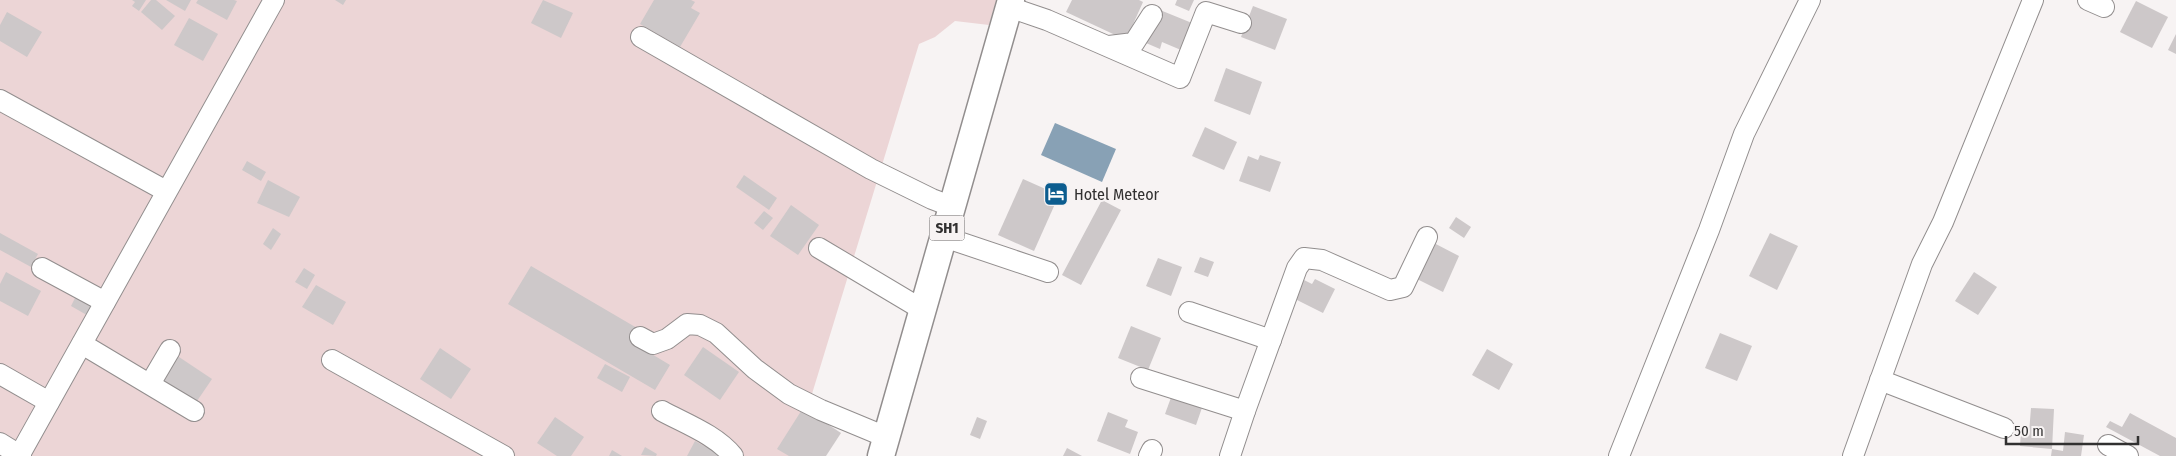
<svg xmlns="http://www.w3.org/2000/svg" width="2176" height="456" font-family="'Fira Sans Condensed',sans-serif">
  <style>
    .green { fill: #ecd5d6 }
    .water { fill: #88a1b5 }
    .building { fill: #cdc8c9 }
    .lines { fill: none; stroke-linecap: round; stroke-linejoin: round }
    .minor-casing { stroke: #928e8e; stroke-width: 22 }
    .major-casing { stroke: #928e8e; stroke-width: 29 }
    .minor { stroke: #fff; stroke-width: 20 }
    .major { stroke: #fff; stroke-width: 26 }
    .labels { text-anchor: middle; stroke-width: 4; stroke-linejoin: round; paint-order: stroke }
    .shield { fill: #f7f3f3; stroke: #6c6a6a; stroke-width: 1 }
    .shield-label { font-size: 15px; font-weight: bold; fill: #313030 }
    .poi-label { font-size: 16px; fill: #313030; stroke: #f7f3f3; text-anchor: start }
  </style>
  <rect width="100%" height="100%" fill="#f7f3f3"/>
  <polygon class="green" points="0,0 996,0 989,25 955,21 935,37 919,44 793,456 0,456"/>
  <polygon class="water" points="1055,123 1116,149 1102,182 1041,155"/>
  <g class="building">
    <polygon points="132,0 146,0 139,11 132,6 135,2"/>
    <polygon points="151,0 156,0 175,16 162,30 141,12"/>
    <polygon points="166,0 191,0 185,11"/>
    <polygon points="198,0 234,0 237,1 227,20 196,3"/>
    <polygon points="335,0 346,0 343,5"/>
    <polygon points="543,0 573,13 561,38 531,23"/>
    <polygon points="654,0 691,0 695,2 691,8 700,13 680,47 640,24"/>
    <polygon points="1072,0 1139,0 1143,2 1126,40 1066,12"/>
    <polygon points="1177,0 1194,0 1189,11 1175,5"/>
    <polygon points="2136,1 2168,17 2152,48 2120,32"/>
    <polygon points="1253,6 1287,19 1275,50 1241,37"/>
    <polygon points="1160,10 1192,23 1181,50 1162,42 1160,49 1146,43"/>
    <polygon points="7,12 42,32 27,57 0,41 0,25"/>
    <polygon points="189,18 218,34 203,61 174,45"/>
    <polygon points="2176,34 2176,54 2168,50"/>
    <polygon points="1226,68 1262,82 1250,115 1214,101"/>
    <polygon points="1205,127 1237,142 1224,170 1192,156"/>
    <polygon points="1260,155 1281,162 1270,192 1239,181 1248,156 1258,160"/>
    <polygon points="247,161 266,172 261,181 242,170"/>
    <polygon points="744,175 777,198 769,210 736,187"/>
    <polygon points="1023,179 1059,195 1034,251 998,235"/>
    <polygon points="268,180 300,197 289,217 257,203"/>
    <polygon points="1102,200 1121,210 1081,285 1062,275"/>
    <polygon points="791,205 819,225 798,255 770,236"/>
    <polygon points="764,211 773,218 763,230 754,223"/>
    <polygon points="1456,217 1471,227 1464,238 1449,228"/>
    <polygon points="273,228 281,234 271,250 263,244"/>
    <polygon points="0,233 38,254 31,267 0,250"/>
    <polygon points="1770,233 1798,246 1777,290 1749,276"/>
    <polygon points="1430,241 1459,256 1443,292 1411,276"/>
    <polygon points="1200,257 1214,262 1208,277 1194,272"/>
    <polygon points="1158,258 1182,267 1171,296 1146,286"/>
    <polygon points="531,266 637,328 630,341 670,365 655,390 508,304"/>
    <polygon points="304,268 315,275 307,289 295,282"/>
    <polygon points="6,272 41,291 28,316 0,301 0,284"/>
    <polygon points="1974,272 1997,287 1978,315 1955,301"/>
    <polygon points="1315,279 1335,289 1323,313 1295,299 1304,280 1312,284"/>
    <polygon points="316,285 346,302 333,325 302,307"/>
    <polygon points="76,296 97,308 92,318 71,306"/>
    <polygon points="1131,326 1161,338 1148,370 1118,358"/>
    <polygon points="1720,333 1752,346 1737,381 1705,368"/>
    <polygon points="703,347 739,372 720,400 684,375"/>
    <polygon points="440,348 471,369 451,399 420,379"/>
    <polygon points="1487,349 1513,364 1499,390 1472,375"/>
    <polygon points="173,353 212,379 195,404 156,378"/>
    <polygon points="605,364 630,377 622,392 597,378"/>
    <polygon points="1173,392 1204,402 1196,425 1165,414"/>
    <polygon points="803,408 841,433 826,456 789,456 777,449"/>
    <polygon points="2031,408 2054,409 2052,449 2020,446 2021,432 2029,433"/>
    <polygon points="1108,412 1128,420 1125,427 1138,432 1130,454 1097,441"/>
    <polygon points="2130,413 2176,438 2176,456 2160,456 2106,427 2110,421 2122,427"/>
    <polygon points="555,417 584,437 571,456 557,456 537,443"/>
    <polygon points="977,417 987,421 980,439 970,435"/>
    <polygon points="2065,432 2084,435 2081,456 2051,456 2052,449 2063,451"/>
    <polygon points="695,441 719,454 718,456 687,456"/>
    <polygon points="645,447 657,454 656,456 641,455"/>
    <polygon points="1067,448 1082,456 1063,456"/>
    <polygon points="612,450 622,456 609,456"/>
  </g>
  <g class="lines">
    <defs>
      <g id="minor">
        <polyline points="2088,0 2104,7"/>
        <polyline points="1009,7 1047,20 1180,78 1206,12 1241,23"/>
        <polyline points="641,37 871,169 932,199 953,207"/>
        <polyline points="1109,46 1134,43 1152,15"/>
        <polyline points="0,100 166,191"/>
        <polyline points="944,237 1048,272"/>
        <polyline points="819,248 923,310"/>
        <polyline points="42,268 105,302"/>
        <polyline points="1189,312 1271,340"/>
        <polyline points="640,337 653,344 667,339 687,324 700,325 716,333 755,369 789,394 821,410 886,437"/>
        <polyline points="82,344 194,411"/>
        <polyline points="332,360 504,456"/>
        <polyline points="0,374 49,402"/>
        <polyline points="1141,378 1245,411"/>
        <polyline points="1880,380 2004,428"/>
        <polyline points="150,384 170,350"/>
        <path d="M 662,411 C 686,424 716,435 733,456"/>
        <polyline points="0,443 21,456"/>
        <polyline points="2108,445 2128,456"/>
        <polyline points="19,456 274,0"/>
        <polyline points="1149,456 1152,450"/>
        <polyline points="1230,456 1245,411 1297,268 1304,258 1322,260 1390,290 1403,287 1427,237"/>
        <polyline points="1619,456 1709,230 1744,134 1810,0"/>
        <polyline points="1853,456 1922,264 1943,222 2033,0"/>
      </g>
      <polyline id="major" points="881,456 1011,0"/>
    </defs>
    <use href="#minor" class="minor-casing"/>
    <use href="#major" class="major-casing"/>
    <use href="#minor" class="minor"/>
    <use href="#major" class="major"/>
  </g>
  <defs>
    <symbol id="hotel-square" viewBox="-11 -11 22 22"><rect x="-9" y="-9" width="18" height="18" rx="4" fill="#0c5d8f" stroke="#f7f3f3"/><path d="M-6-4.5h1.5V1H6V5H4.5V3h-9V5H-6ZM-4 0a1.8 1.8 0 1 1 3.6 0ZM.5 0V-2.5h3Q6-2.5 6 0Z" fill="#fff"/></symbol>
  </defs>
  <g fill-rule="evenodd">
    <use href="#hotel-square" x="1042" y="180" width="28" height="28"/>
  </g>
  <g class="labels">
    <rect class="shield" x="929.5" y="215.5" width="35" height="25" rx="4"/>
    <g class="shield-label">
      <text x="947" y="233">SH1</text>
    </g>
    <g class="poi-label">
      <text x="1074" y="200">Hotel Meteor</text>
    </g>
  </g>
  <path d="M2006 436v8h132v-8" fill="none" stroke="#313030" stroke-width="2.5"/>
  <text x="2014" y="436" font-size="15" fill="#313030" stroke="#f7f3f3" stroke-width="4" paint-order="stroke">50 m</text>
</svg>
